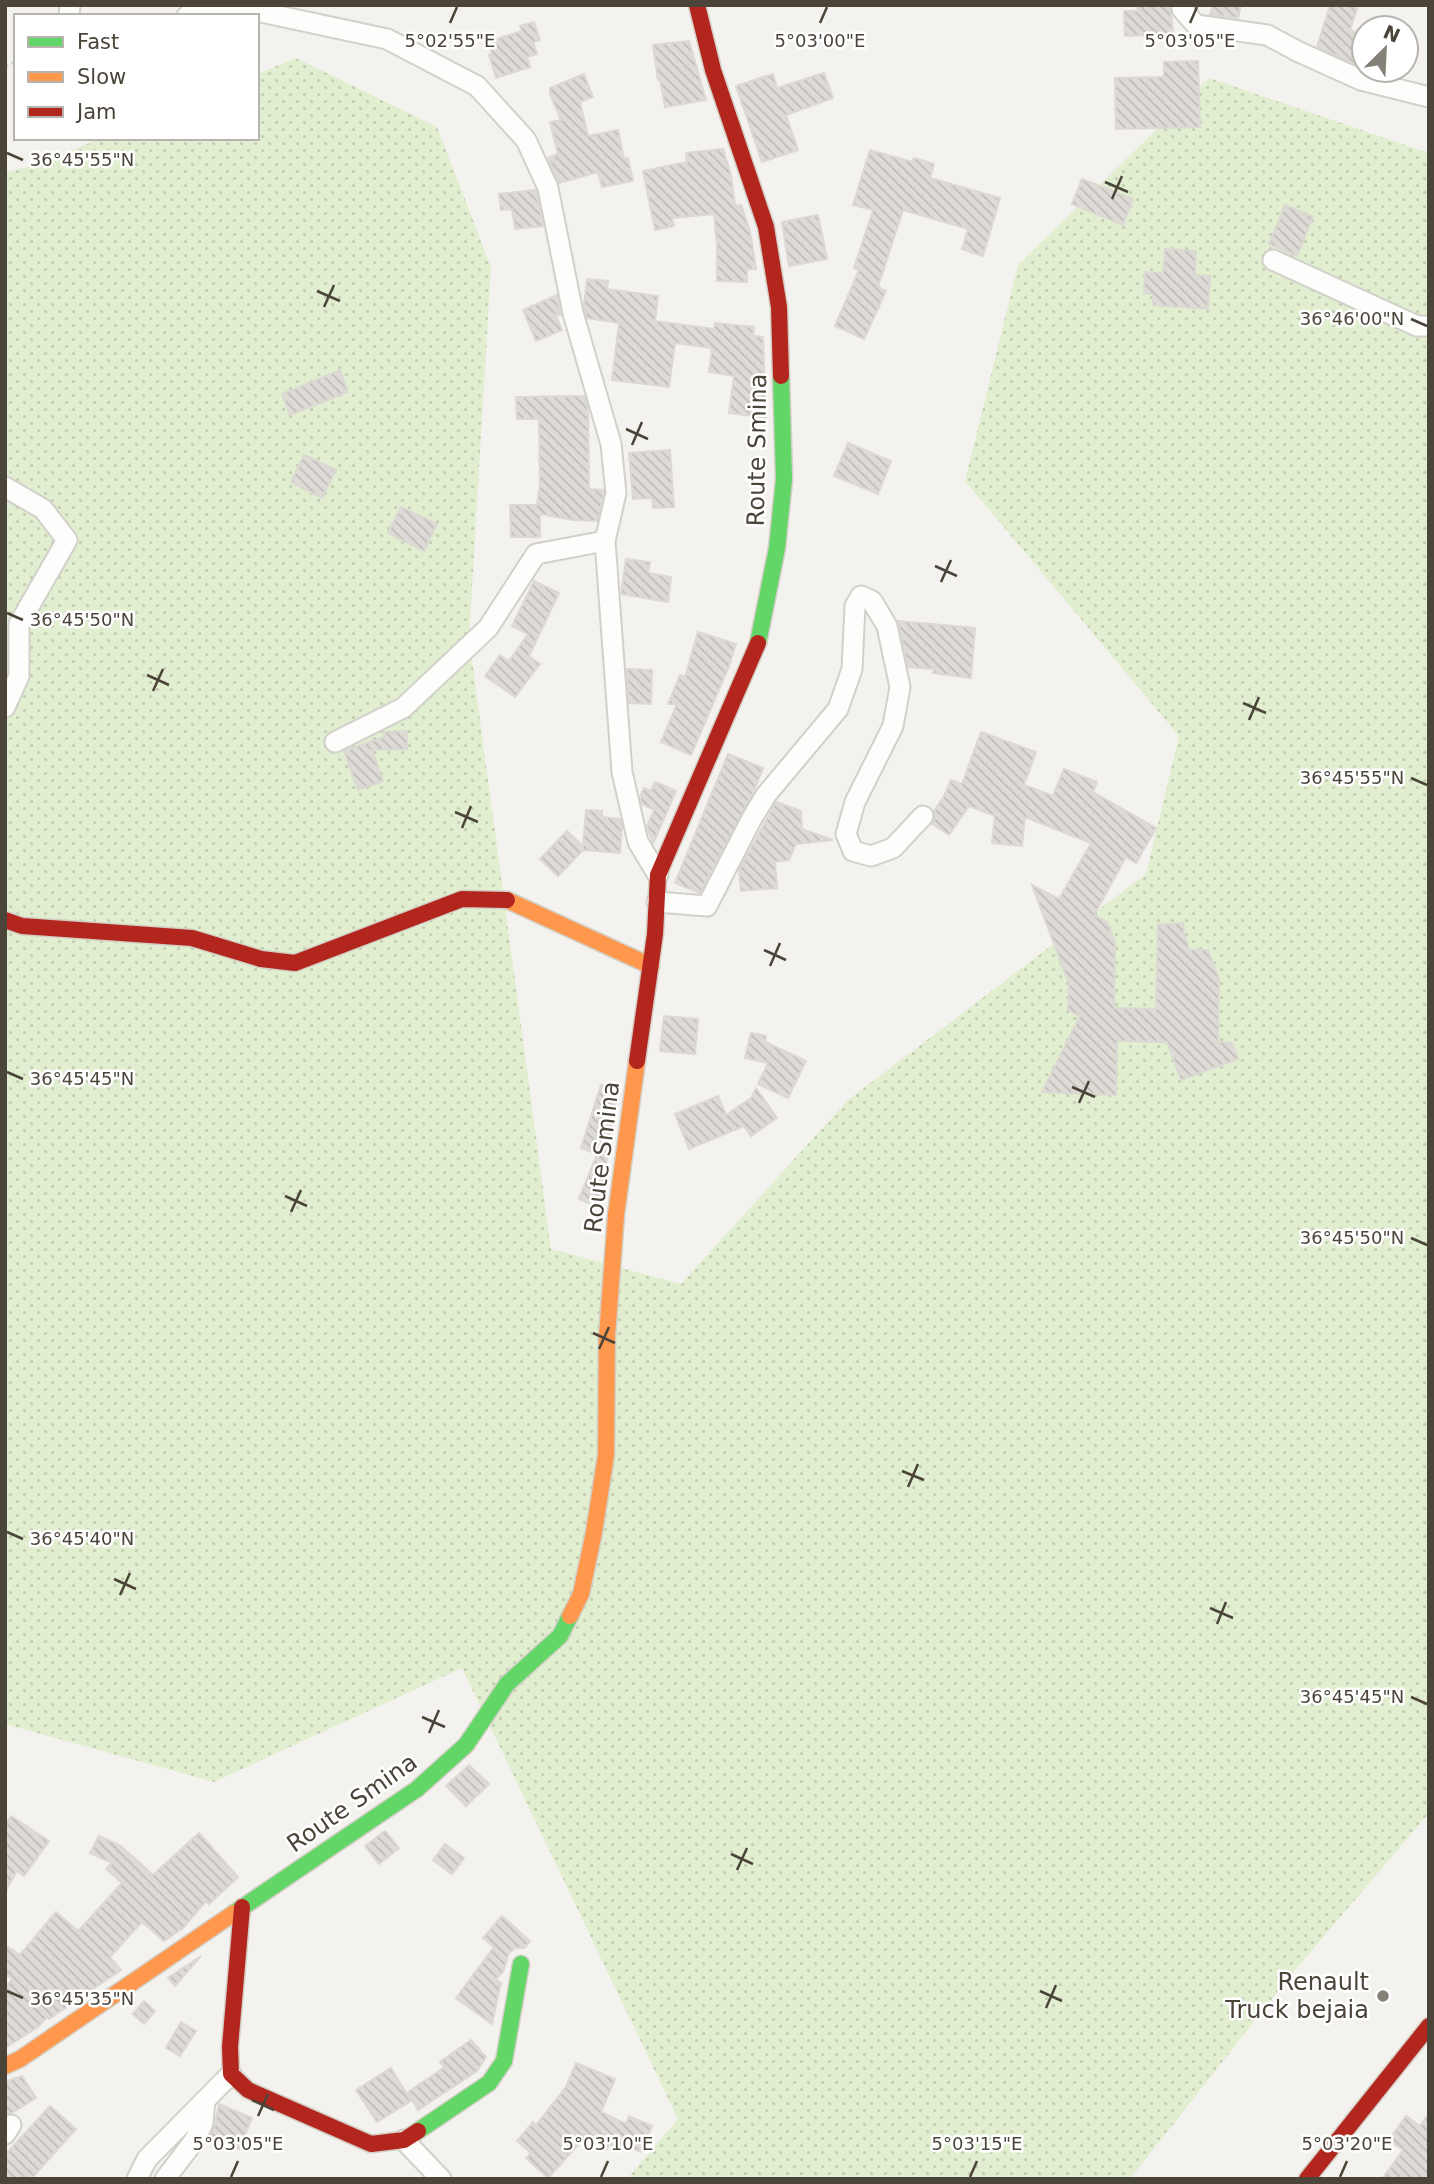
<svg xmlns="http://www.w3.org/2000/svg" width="1434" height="2184" font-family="'DejaVu Sans',sans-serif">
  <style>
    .grass { fill: url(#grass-dots) }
    .building { fill: url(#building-back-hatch); stroke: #dcd9d4; stroke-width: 2 }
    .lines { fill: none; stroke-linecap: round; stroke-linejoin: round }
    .street-casing { stroke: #d2d0cb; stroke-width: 23 }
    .fast-casing { stroke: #d3cfc5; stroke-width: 19 }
    .slow-casing { stroke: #d3cfc5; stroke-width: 19 }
    .jam-casing { stroke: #d3cfc5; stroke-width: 19 }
    .path { stroke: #d3d2cc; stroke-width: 3.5; stroke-dasharray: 3.5 3.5; stroke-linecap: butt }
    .street { stroke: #fdfdfc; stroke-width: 19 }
    .fast { stroke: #63d668; stroke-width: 16 }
    .slow { stroke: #ff974d; stroke-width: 16 }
    .jam { stroke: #b3261e; stroke-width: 16 }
    .ticks { fill: none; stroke: #4b4439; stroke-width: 2.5 }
    .poi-dot { fill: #868178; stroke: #fff; stroke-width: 2.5 }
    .labels { text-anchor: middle; stroke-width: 5; stroke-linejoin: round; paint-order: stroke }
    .street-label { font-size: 24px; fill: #4b4439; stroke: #fff }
    .poi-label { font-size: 24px; fill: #4b4439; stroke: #fff; text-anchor: end }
    .ticks-label { font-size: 18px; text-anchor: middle; fill: #4b4439; stroke: #fff; stroke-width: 5; stroke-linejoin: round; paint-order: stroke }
  </style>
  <defs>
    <pattern id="grass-dots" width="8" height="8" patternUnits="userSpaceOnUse" patternTransform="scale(1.75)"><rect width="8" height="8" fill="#e1eecf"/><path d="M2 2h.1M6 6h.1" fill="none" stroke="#c3cdb2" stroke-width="1.8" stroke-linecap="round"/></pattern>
    <pattern id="building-back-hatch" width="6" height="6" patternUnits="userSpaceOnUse" patternTransform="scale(1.75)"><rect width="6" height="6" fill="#dedbd6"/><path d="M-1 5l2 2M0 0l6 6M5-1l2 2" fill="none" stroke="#c0bdb8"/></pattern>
  </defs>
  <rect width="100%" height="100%" fill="#f4f2ee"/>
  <polygon class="grass" points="296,58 437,127 491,267 469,638 551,1249 681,1284 848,1100 1146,874 1179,736 965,481 1018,265 1209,78 1429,153 1429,1813 1290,1976 1130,2179 627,2179 678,2119 462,1668 214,1782 5,1724 5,173 44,162 101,138 257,138 257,74"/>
  <g class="building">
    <polygon points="1137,5 1170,5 1173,34 1125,36 1124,11 1138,11"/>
    <polygon points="1213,5 1241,5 1238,18 1210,15"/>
    <polygon points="1330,5 1349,5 1357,8 1350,30 1364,35 1364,37 1355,64 1317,47"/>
    <polygon points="534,22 540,40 533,42 537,54 527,57 530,67 496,78 489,55 492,54 488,42 522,31 520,26"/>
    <polygon points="689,41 706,100 665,107 660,80 658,80 653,45"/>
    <polygon points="1198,61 1200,127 1116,129 1115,78 1164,77 1164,62"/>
    <polygon points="824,73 833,98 786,115 798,150 762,162 736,86 773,74 777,88"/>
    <polygon points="584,74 593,97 580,102 588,136 618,130 624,159 628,158 633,181 602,187 598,172 559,183 548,158 558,154 550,122 561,120 550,94 550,88"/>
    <polygon points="723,149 731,175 735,206 741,205 750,231 756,269 747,269 747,282 717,281 717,245 714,214 672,218 674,226 655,230 643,171 687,162 686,153"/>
    <polygon points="870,150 912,162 914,158 934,164 930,178 1000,198 983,256 962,249 968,229 903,210 878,287 886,291 864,339 835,326 859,270 854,268 873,210 853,205"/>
    <polygon points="1082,179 1133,199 1123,225 1072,204"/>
    <polygon points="536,190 543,226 515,229 512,209 501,210 499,194"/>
    <polygon points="1285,205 1313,217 1297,256 1269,244"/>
    <polygon points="818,215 827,259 789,266 782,222"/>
    <polygon points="1165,249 1196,251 1195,275 1210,276 1208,309 1153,305 1153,294 1144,293 1145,272 1163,273"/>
    <polygon points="587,279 608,281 607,289 658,296 655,321 714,329 715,323 754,327 753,336 763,337 766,418 729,413 734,376 709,372 712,348 675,343 669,387 612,380 619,323 587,318 584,305"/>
    <polygon points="557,295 561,315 555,314 562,330 536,341 523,310"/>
    <polygon points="340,370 348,392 290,415 282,394"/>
    <polygon points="584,396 588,408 589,489 603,490 604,492 597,521 573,520 540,514 540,537 511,537 510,505 537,505 540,485 539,419 517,419 516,397"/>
    <polygon points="848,443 891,461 878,494 834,476"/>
    <polygon points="670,450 674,507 653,508 652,498 633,499 629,453"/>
    <polygon points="304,455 336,470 322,498 291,482"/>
    <polygon points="401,507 437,524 424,551 388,533"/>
    <polygon points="626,559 650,562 648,573 671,577 668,602 621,594"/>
    <polygon points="534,581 559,593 529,656 540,664 515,697 485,676 500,655 509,661 528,634 512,626"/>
    <polygon points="898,621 975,628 971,678 933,673 934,669 908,667"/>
    <polygon points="698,632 736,644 728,669 691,755 661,742 677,704 668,704 680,675 685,677"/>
    <polygon points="627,669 652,670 651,704 629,703"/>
    <polygon points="407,731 407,749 372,750 383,781 358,790 344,751 384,737 384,732"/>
    <polygon points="981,732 1036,752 1024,785 1053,796 1064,769 1097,782 1093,792 1156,828 1136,863 1126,857 1094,915 1107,922 1115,943 1114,1008 1156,1009 1158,925 1183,923 1184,935 1190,950 1208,950 1219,979 1218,1042 1232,1043 1238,1059 1181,1080 1167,1042 1117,1041 1116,1095 1042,1092 1080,1016 1068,1010 1069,984 1032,885 1059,899 1091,843 1025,817 1022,846 992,843 995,816 969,806 949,835 932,824 935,818 934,811 944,796 951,780 962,784"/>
    <polygon points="728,754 763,768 753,793 700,893 675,883"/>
    <polygon points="655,782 676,791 653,844 647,826 654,810 642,804 640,797 644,788 651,791"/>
    <polygon points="776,802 801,811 802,829 833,840 796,844 789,860 775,862 777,888 741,891 739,870"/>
    <polygon points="586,810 602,811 602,817 620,819 622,826 620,853 583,850 558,876 540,859 567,831 583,846"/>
    <polygon points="664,1016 698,1019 695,1054 660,1051"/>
    <polygon points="751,1033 766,1036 765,1042 806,1061 788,1098 758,1084 768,1063 745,1058"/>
    <polygon points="601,1085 617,1090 600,1208 579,1199 597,1154 581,1148"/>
    <polygon points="756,1088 777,1118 751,1136 744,1126 689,1149 675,1114 718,1096 726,1115 751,1098"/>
    <polygon points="469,1765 489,1784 466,1806 446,1786"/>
    <polygon points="11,1816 49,1841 24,1876 17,1871 5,1892 5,1824"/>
    <polygon points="385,1831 399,1848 379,1864 365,1846"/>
    <polygon points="199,1833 238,1877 209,1904 206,1901 183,1928 164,1941 142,1922 110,1957 121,1970 49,2019 47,2017 38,2027 5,2048 5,1987 13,1979 5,1974 5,1945 20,1955 56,1912 78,1931 122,1883 106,1869 112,1863 90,1853 99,1836 121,1846 153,1875"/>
    <polygon points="445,1844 464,1858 452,1874 433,1860"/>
    <polygon points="502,1916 530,1941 524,1948 516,1948 509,1953 503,1972 496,1979 501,1983 492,2024 456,1998 494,1947 483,1938"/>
    <polygon points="201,1956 175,1986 168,1978"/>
    <polygon points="144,2001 155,2011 144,2024 133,2014"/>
    <polygon points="181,2022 196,2031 180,2056 166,2048"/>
    <polygon points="471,2040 486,2057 477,2071 418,2110 408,2092 445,2067 440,2062"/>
    <polygon points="576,2063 615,2079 601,2112 626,2124 629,2116 652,2126 641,2152 627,2146 626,2150 609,2144 607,2149 584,2138 548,2178 526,2158 531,2153 517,2141 533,2122 536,2125 566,2087"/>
    <polygon points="391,2068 411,2101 377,2122 356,2090"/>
    <polygon points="22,2076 36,2098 12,2113 5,2114 5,2082"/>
    <polygon points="219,2104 252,2118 239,2149 210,2137 215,2125"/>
    <polygon points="50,2106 76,2129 31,2179 5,2179 5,2155"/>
    <polygon points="1429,2113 1429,2171 1424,2179 1382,2179 1403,2150 1389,2140 1406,2116 1420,2126"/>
  </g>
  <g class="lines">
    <defs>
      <g id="street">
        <polyline points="1182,5 1182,9 1196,25 1267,35 1299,52 1361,80 1429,97"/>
        <polyline points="69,16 70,5"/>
        <polyline points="187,16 198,8 256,11 387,39 477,86 526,140 548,188 573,313 611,444 616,493 605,541 622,772 638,842 658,875"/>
        <polyline points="1273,260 1417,326 1429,326"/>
        <polyline points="5,487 43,509 67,540 19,624 19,676 5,707"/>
        <polyline points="335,742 403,708 488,628 536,554 605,541"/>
        <polyline points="657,902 707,906 751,820 766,795 838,709 852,669 855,606 861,596 872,601 887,626 900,687 893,726 855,802 846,834 853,851 871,856 893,848 923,816"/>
        <polyline points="5,2134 11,2125"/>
        <polyline points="404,2140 441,2179"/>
        <polyline points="137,2179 147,2159 231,2074"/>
        <polyline points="165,2179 194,2141 203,2123 205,2100"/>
      </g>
      <g id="fast">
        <polyline points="758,643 777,548 784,479 781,376"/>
        <polyline points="234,1913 417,1789 466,1745 507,1684 560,1636 570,1616"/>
        <polyline points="418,2131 489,2083 504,2061 521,1964"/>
      </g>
      <g id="slow">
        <polyline points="507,900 651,966"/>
        <polyline points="570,1616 581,1594 594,1532 606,1455 607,1336 616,1215 637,1061"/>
        <polyline points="5,2066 20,2059 234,1913"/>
      </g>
      <g id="jam">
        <polyline points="697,5 713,70 766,227 779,307 781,376"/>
        <polyline points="5,920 22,926 192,938 261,959 295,963 462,899 507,900"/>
        <polyline points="637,1061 655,934 658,875 758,643"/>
        <polyline points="242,1907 230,2047 231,2074 248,2090 371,2144 404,2140 418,2131"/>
        <polyline points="1307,2179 1429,2026"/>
      </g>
    </defs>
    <use href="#street" class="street-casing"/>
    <use href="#fast" class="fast-casing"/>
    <use href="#slow" class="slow-casing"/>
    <use href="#jam" class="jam-casing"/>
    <polyline class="path" points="5,66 16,62"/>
    <use href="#street" class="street"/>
    <use href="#fast" class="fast"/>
    <use href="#slow" class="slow"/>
    <use href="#jam" class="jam"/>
  </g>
  <path class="ticks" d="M 450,23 L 457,7M 820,23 L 827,7M 1190,23 L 1197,7M 7,153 L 23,160M 1105,182 L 1128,192M 1112,199 L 1122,176M 317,291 L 340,301M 324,307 L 334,285M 1411,319 L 1427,326M 626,429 L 648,439M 632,445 L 642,422M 935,566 L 957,576M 941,582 L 951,560M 7,613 L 23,620M 147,675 L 169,685M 153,691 L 163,669M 1243,703 L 1266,713M 1249,720 L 1259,697M 1411,778 L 1427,785M 455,812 L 478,822M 462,828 L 471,806M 764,950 L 786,960M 770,966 L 780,943M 7,1072 L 23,1079M 1072,1087 L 1095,1097M 1079,1103 L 1089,1081M 285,1196 L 307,1206M 291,1212 L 301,1190M 1411,1238 L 1427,1245M 593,1333 L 615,1343M 599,1349 L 609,1327M 902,1471 L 924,1480M 908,1487 L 918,1464M 7,1532 L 23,1539M 114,1579 L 136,1589M 120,1595 L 130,1573M 1210,1608 L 1233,1618M 1217,1624 L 1226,1602M 1411,1697 L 1427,1704M 422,1717 L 445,1727M 429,1733 L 439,1710M 731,1854 L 753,1864M 737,1870 L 747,1848M 7,1991 L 23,1998M 1040,1991 L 1062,2001M 1046,2008 L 1056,1985M 252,2100 L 274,2110M 258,2116 L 268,2094M 231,2177 L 238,2161M 601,2177 L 608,2161M 970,2177 L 977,2161M 1340,2177 L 1347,2161"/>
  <circle class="poi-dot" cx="1383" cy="1996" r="7"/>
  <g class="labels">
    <g class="street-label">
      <text transform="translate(757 450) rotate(-89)" y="8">Route Smina</text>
      <text transform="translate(602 1157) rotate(-83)" y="8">Route Smina</text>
      <text transform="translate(352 1803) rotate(-35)" y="8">Route Smina</text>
    </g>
    <g class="poi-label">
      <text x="1369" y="1990">Renault<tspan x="1369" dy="28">Truck bejaia</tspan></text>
    </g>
  </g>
  <g class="ticks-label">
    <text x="450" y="47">5°02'55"E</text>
    <text x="820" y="47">5°03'00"E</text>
    <text x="1190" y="47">5°03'05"E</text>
    <text x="82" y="166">36°45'55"N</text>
    <text x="1352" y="325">36°46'00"N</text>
    <text x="82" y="626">36°45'50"N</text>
    <text x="1352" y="784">36°45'55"N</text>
    <text x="82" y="1085">36°45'45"N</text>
    <text x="1352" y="1244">36°45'50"N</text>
    <text x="82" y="1545">36°45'40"N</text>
    <text x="1352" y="1703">36°45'45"N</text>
    <text x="82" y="2005">36°45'35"N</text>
    <text x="238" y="2150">5°03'05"E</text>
    <text x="608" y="2150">5°03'10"E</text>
    <text x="977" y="2150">5°03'15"E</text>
    <text x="1347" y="2150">5°03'20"E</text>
  </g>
  <rect width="1434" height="2184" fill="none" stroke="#4b4439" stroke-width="14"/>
  <rect x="14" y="14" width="245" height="126" fill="#ffffff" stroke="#b7b4b0" stroke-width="2"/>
  <rect x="28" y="37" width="35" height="10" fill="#63d668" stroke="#b7b4b0" stroke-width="2"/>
  <text x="77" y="49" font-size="21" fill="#4b4439">Fast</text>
  <rect x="28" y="72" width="35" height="10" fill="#ff974d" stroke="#b7b4b0" stroke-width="2"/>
  <text x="77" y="84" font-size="21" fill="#4b4439">Slow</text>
  <rect x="28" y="107" width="35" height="10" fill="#b3261e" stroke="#b7b4b0" stroke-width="2"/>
  <text x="77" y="119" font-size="21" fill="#4b4439">Jam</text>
  <g transform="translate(1385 49) rotate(24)"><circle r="33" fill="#ffffff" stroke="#b7b4b0" stroke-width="2"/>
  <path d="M0-5L12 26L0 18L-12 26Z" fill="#868178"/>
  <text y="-10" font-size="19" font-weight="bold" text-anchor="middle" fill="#4b4439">N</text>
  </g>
</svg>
